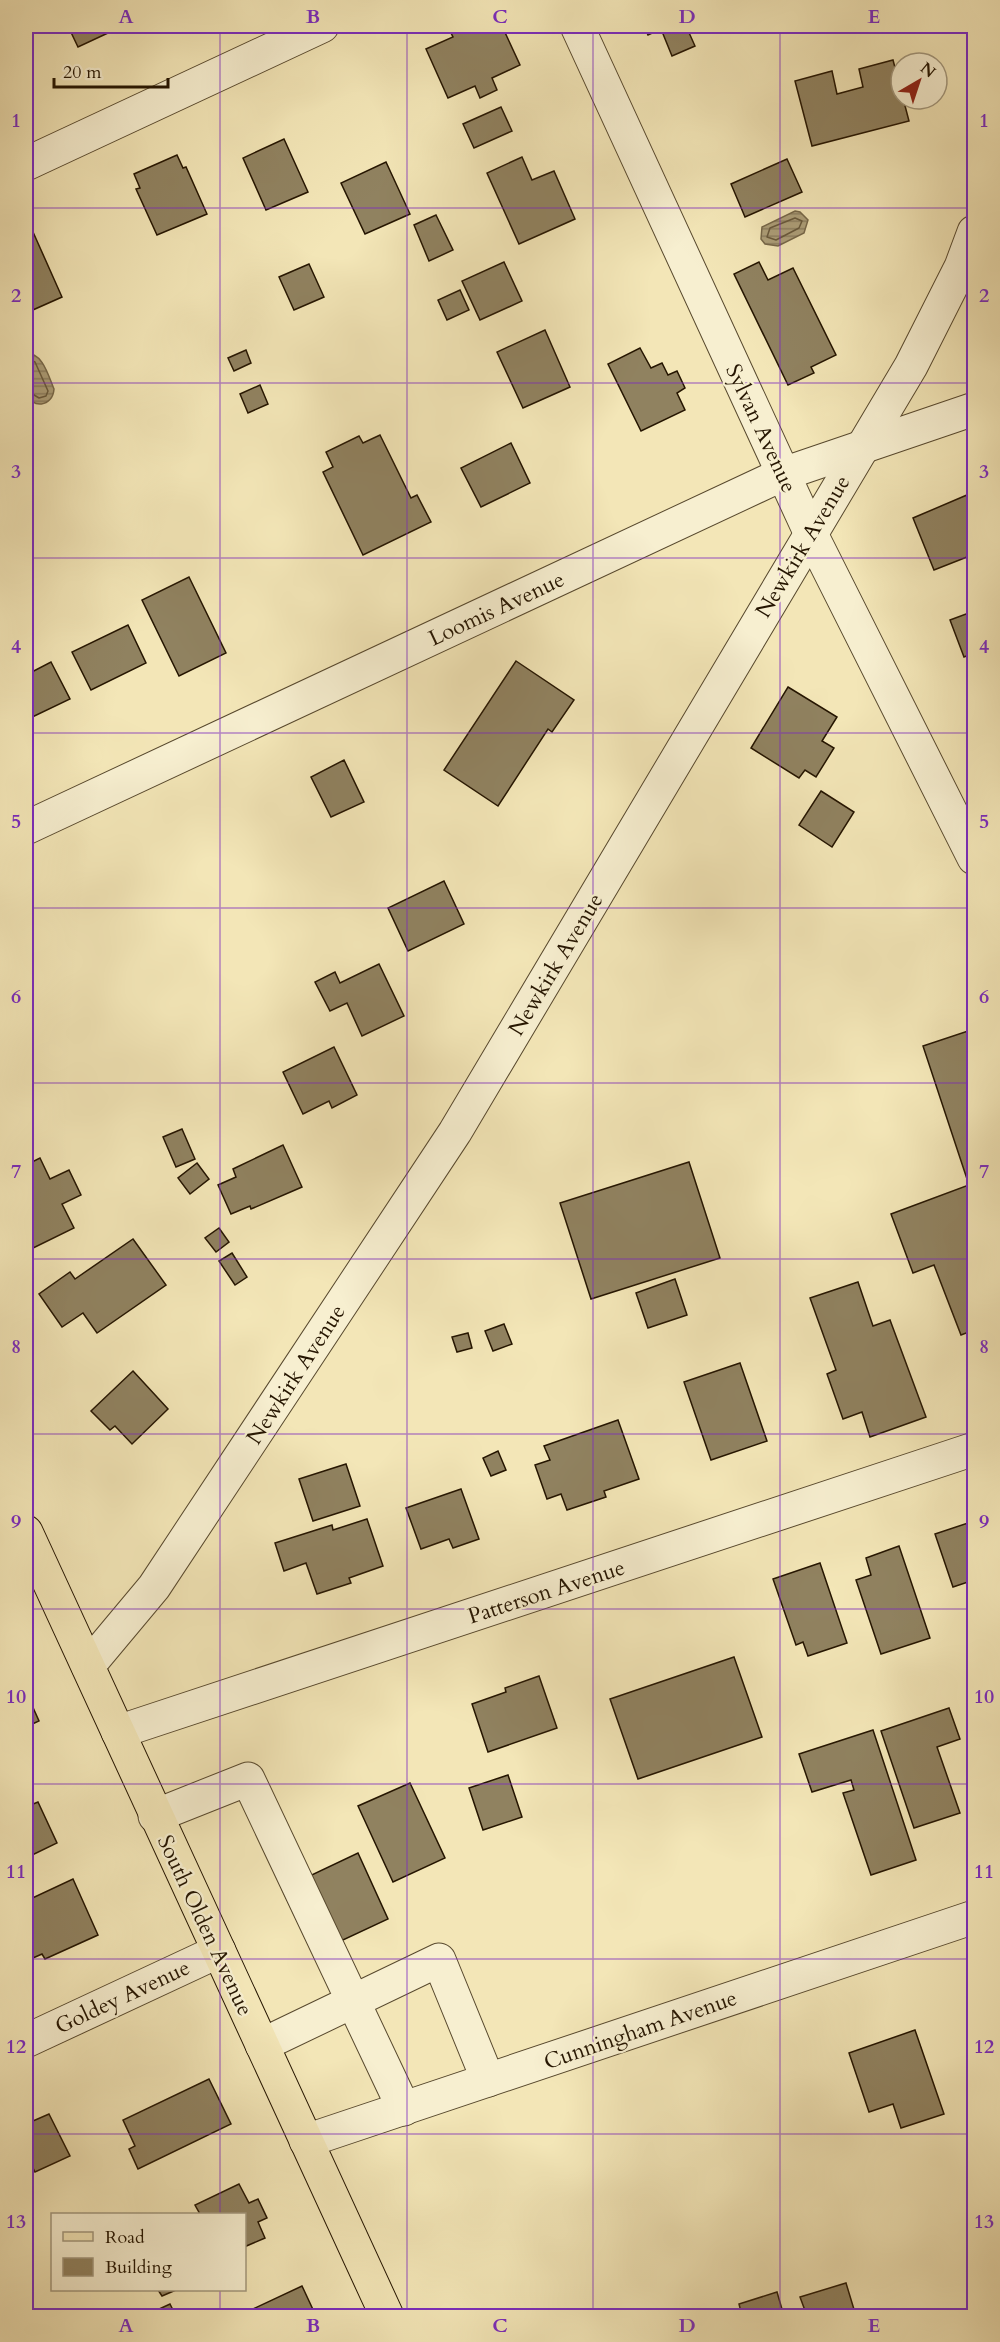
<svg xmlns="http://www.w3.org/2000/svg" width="1000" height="2342" font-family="Cardo,serif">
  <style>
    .water { fill: url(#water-rules); stroke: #776849; stroke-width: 1.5 }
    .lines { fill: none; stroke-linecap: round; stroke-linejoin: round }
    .shore { stroke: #695a3d; stroke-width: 1.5 }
    .building { fill: #908260; stroke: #251501; stroke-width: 1.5 }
    .minor-casing { stroke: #58492e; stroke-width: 35 }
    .major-casing { stroke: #251501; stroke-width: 35 }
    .minor { stroke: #f7efd0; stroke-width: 33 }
    .major { stroke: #f3e6b7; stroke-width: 33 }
    .grid { fill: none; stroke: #7b2cbf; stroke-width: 1.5; stroke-opacity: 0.55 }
    .labels { text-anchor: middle; stroke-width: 4.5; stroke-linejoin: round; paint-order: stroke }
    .street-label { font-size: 22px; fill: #251501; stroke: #f7efd0 }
    .neatline { fill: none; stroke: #7b2cbf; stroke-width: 2 }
    .grid-label { font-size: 20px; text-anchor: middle; font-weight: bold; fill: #7b2cbf }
  </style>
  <defs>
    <pattern id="water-rules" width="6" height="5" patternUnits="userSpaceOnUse" patternTransform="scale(1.5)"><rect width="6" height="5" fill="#ad9f79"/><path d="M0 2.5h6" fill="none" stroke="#8d8061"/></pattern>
  </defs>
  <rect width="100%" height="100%" fill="#f3e6b7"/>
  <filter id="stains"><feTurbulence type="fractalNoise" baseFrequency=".00333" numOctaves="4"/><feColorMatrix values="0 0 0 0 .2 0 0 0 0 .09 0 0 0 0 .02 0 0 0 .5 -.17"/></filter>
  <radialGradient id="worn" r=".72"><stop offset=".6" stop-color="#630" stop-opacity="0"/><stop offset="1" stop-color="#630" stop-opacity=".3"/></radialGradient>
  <g class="water">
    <polygon points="795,211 800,212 808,220 804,233 778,246 765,244 761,239 762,227"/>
    <path d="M 26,353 C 43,353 48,375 54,389 C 53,407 31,410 26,392 C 23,381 25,365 26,353 Z"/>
  </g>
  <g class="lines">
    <g class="shore">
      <polygon points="795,218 802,221 799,228 776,240 767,237 770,228"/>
      <polyline points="26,358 35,362 48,391 46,396 39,398 26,390"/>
    </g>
  </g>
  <g class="building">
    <polygon points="68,26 123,26 78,47"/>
    <polygon points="461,26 502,26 520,65 492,78 497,90 480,98 475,86 448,98 426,49 453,37 450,31"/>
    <polygon points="644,26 686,26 695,46 672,56 661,29 648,35"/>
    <polygon points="893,60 909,121 812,146 795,81 832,71 837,94 863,87 859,69"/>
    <polygon points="501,107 512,131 474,148 463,124"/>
    <polygon points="284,139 308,192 266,210 243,158"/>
    <polygon points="177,155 183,168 186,167 207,214 157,235 136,189 140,188 134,174"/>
    <polygon points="522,157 532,180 554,171 575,219 519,244 487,173"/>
    <polygon points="787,159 802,192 745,217 731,184"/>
    <polygon points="386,162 410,214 365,234 341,183"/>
    <polygon points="436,215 453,250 429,261 414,225"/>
    <polygon points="26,226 29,234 33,232 62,297 26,313"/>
    <polygon points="504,262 522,301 480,320 462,281"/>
    <polygon points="759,262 768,280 793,268 836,355 811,367 814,373 788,385 734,274"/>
    <polygon points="309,264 324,297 294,310 279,277"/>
    <polygon points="460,290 469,310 447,320 438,300"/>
    <polygon points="545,330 570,387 523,408 497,352"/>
    <polygon points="640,348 651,368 662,363 668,375 677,371 685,388 677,393 685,410 641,431 608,364"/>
    <polygon points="246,350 251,363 234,371 228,358"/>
    <polygon points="260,385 268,404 248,413 240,394"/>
    <polygon points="380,435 411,498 417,495 431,522 363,555 323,472 333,467 326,452 359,436 363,443"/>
    <polygon points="511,443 530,483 481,507 461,468"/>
    <polygon points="974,492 974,569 972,570 967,557 934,570 913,518"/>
    <polygon points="189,577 226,653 179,676 142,600"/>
    <polygon points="974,611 974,653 964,657 950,620"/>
    <polygon points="128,625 146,663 91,690 72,652"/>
    <polygon points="516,661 574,700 552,732 548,729 498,806 444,770"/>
    <polygon points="51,662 70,699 26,720 26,675"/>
    <polygon points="788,687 837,717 822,741 834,748 816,777 805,770 799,778 751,748"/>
    <polygon points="344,760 364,802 331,817 311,777"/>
    <polygon points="821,791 854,812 832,847 799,825"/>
    <polygon points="444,881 464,924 408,951 388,908"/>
    <polygon points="379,964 404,1016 362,1036 347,1003 330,1011 315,982 335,972 340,983"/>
    <polygon points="974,1029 974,1176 967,1179 923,1046"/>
    <polygon points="334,1047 357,1095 332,1108 329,1101 303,1114 283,1072"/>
    <polygon points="182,1129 195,1159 176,1167 163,1137"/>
    <polygon points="283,1145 302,1187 251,1209 250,1206 231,1214 218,1185 236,1177 233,1169"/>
    <polygon points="40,1158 50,1179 69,1170 81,1195 62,1204 74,1228 27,1251 26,1165"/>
    <polygon points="689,1162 720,1258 591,1299 560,1203"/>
    <polygon points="197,1163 209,1179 190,1194 178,1178"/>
    <polygon points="974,1183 974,1330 961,1335 934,1265 913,1273 891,1214"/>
    <polygon points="219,1228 229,1242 216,1252 205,1238"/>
    <polygon points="133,1239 166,1285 97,1333 83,1313 62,1327 39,1294 70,1272 75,1279"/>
    <polygon points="232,1253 247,1277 235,1285 219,1261"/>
    <polygon points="675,1279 687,1315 648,1328 636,1293"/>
    <polygon points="858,1282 873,1326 890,1320 926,1417 870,1437 862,1412 843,1419 827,1374 836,1370 810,1298"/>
    <polygon points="504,1324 512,1344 493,1351 485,1331"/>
    <polygon points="468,1333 472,1348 457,1352 452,1337"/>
    <polygon points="740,1363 767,1441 711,1460 684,1382"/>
    <polygon points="133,1371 168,1409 132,1444 115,1426 110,1430 91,1411"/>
    <polygon points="618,1420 639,1479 604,1491 606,1497 567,1510 561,1494 547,1499 535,1465 550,1460 544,1446"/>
    <polygon points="498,1451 506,1470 491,1476 483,1458"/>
    <polygon points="346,1464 360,1506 313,1521 299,1479"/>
    <polygon points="461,1489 479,1539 453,1548 449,1539 421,1549 406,1508"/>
    <polygon points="367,1519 383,1566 349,1578 351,1583 317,1594 306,1563 284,1571 275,1543 332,1525 333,1530"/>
    <polygon points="974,1521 974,1580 953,1587 935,1534"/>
    <polygon points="899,1546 930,1638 881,1654 856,1580 871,1575 866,1558"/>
    <polygon points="820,1563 847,1643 808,1656 803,1642 796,1645 773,1579"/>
    <polygon points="734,1657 762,1737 638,1779 610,1699"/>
    <polygon points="539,1676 557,1728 488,1752 472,1704 506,1692 505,1688"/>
    <polygon points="26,1692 39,1721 26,1727"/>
    <polygon points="949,1708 960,1739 937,1747 960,1813 914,1828 881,1731"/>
    <polygon points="873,1730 916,1860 871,1875 843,1793 854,1790 851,1780 812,1792 799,1754"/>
    <polygon points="508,1775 522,1817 483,1830 469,1788"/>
    <polygon points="410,1783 445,1858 393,1882 358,1806"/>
    <polygon points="38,1802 57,1843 26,1858 26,1807"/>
    <polygon points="358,1853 388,1919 313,1954 282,1889"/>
    <polygon points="73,1879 98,1935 45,1959 42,1954 33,1958 26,1943 26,1929 30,1927 26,1916 26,1901"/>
    <polygon points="915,2030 944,2114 901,2128 893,2104 869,2112 849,2053"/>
    <polygon points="209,2079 231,2124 138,2169 129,2149 135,2146 123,2120"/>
    <polygon points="49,2114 70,2156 35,2172 26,2154 26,2124"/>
    <polygon points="239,2184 249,2203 258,2199 267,2218 258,2222 265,2238 244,2247 244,2214 200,2214 195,2205"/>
    <polygon points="846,2283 856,2316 807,2316 800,2297"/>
    <polygon points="302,2286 316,2316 238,2316"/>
    <polygon points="158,2290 176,2290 162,2296"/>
    <polygon points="777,2292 784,2316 742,2316 739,2304"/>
    <polygon points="170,2304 176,2316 144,2316"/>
    <polygon points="721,2309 724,2316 702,2316"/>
  </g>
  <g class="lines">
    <defs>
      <g id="minor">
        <polyline points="577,26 810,532 974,858"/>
        <polyline points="26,164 322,26"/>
        <polyline points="26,828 783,474 974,409"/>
        <polyline points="88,1666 154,1587 455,1132 911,366 961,267 974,232"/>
        <polyline points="118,1732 974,1449"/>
        <polyline points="155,1816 248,1779 404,2109"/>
        <polyline points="26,2041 219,1951"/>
        <polyline points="262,2045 439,1960 488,2080"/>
        <polyline points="306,2141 974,1917"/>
      </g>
      <polyline id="major" points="26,1532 387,2316"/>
    </defs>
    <use href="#minor" class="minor-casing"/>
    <use href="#major" class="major-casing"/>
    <use href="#minor" class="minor"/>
    <use href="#major" class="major"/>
  </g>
  <path class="grid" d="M 220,26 L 220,2214M 407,26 L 407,2316M 593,26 L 593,2316M 780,26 L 780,2316M 26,208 L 974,208M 26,383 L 974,383M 26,558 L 974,558M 26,733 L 974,733M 26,908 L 974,908M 26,1083 L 974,1083M 26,1259 L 974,1259M 26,1434 L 974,1434M 26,1609 L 974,1609M 26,1784 L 974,1784M 26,1959 L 974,1959M 26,2134 L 974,2134M 220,2290 L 220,2316"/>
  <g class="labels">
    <g class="street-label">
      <text transform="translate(762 428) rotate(65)" y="8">Sylvan Avenue</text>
      <text transform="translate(802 546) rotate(-59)" y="8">Newkirk Avenue</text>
      <text transform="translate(496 608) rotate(-25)" y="8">Loomis Avenue</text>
      <text transform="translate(555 964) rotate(-59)" y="8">Newkirk Avenue</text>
      <text transform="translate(295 1374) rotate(-57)" y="8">Newkirk Avenue</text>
      <text transform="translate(546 1591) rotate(-18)" y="8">Patterson Avenue</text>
      <text transform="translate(206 1925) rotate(65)" y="8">South Olden Avenue</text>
      <text transform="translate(122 1996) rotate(-25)" y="8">Goldey Avenue</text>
      <text transform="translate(640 2029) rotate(-19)" y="8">Cunningham Avenue</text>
    </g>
  </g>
  <rect width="1000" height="2342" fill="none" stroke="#f3e6b7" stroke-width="66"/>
  <rect x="51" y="2213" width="195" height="78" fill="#f7efd0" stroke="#a3987d" stroke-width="1.5"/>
  <rect x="63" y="2232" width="30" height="9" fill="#f3e6b7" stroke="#a3987d" stroke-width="1.5"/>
  <text x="105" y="2243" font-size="18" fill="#251501">Road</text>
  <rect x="63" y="2258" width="30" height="18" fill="#908260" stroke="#a3987d" stroke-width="1.5"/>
  <text x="105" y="2273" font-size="18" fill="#251501">Building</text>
  <g transform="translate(919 81) rotate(39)"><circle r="28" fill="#f7efd0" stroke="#a3987d" stroke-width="1.5"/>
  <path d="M0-4.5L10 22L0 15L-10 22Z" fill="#8f2418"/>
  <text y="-9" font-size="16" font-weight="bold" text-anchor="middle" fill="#251501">N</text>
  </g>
  <path d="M54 78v9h114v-9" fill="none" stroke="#251501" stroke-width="3"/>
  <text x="63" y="78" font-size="18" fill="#251501" stroke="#f7efd0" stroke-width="4.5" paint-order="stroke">20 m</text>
  <rect x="33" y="33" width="934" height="2276" class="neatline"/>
  <g class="grid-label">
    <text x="126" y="23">A</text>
    <text x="313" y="23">B</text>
    <text x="500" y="23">C</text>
    <text x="687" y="23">D</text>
    <text x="874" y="23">E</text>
    <text x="16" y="127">1</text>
    <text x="984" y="127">1</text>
    <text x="16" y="302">2</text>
    <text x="984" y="302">2</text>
    <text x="16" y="478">3</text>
    <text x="984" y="478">3</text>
    <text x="16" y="653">4</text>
    <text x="984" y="653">4</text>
    <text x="16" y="828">5</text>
    <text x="984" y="828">5</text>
    <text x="16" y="1003">6</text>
    <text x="984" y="1003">6</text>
    <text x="16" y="1178">7</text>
    <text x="984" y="1178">7</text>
    <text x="16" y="1353">8</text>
    <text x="984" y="1353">8</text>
    <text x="16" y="1528">9</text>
    <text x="984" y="1528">9</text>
    <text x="16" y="1703">10</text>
    <text x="984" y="1703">10</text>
    <text x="16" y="1878">11</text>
    <text x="984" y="1878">11</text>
    <text x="16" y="2053">12</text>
    <text x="984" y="2053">12</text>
    <text x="16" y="2228">13</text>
    <text x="984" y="2228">13</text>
    <text x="126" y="2332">A</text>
    <text x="313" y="2332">B</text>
    <text x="500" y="2332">C</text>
    <text x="687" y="2332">D</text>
    <text x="874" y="2332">E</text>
  </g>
  <rect width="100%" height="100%" filter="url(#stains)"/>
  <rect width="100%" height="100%" fill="url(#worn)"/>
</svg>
